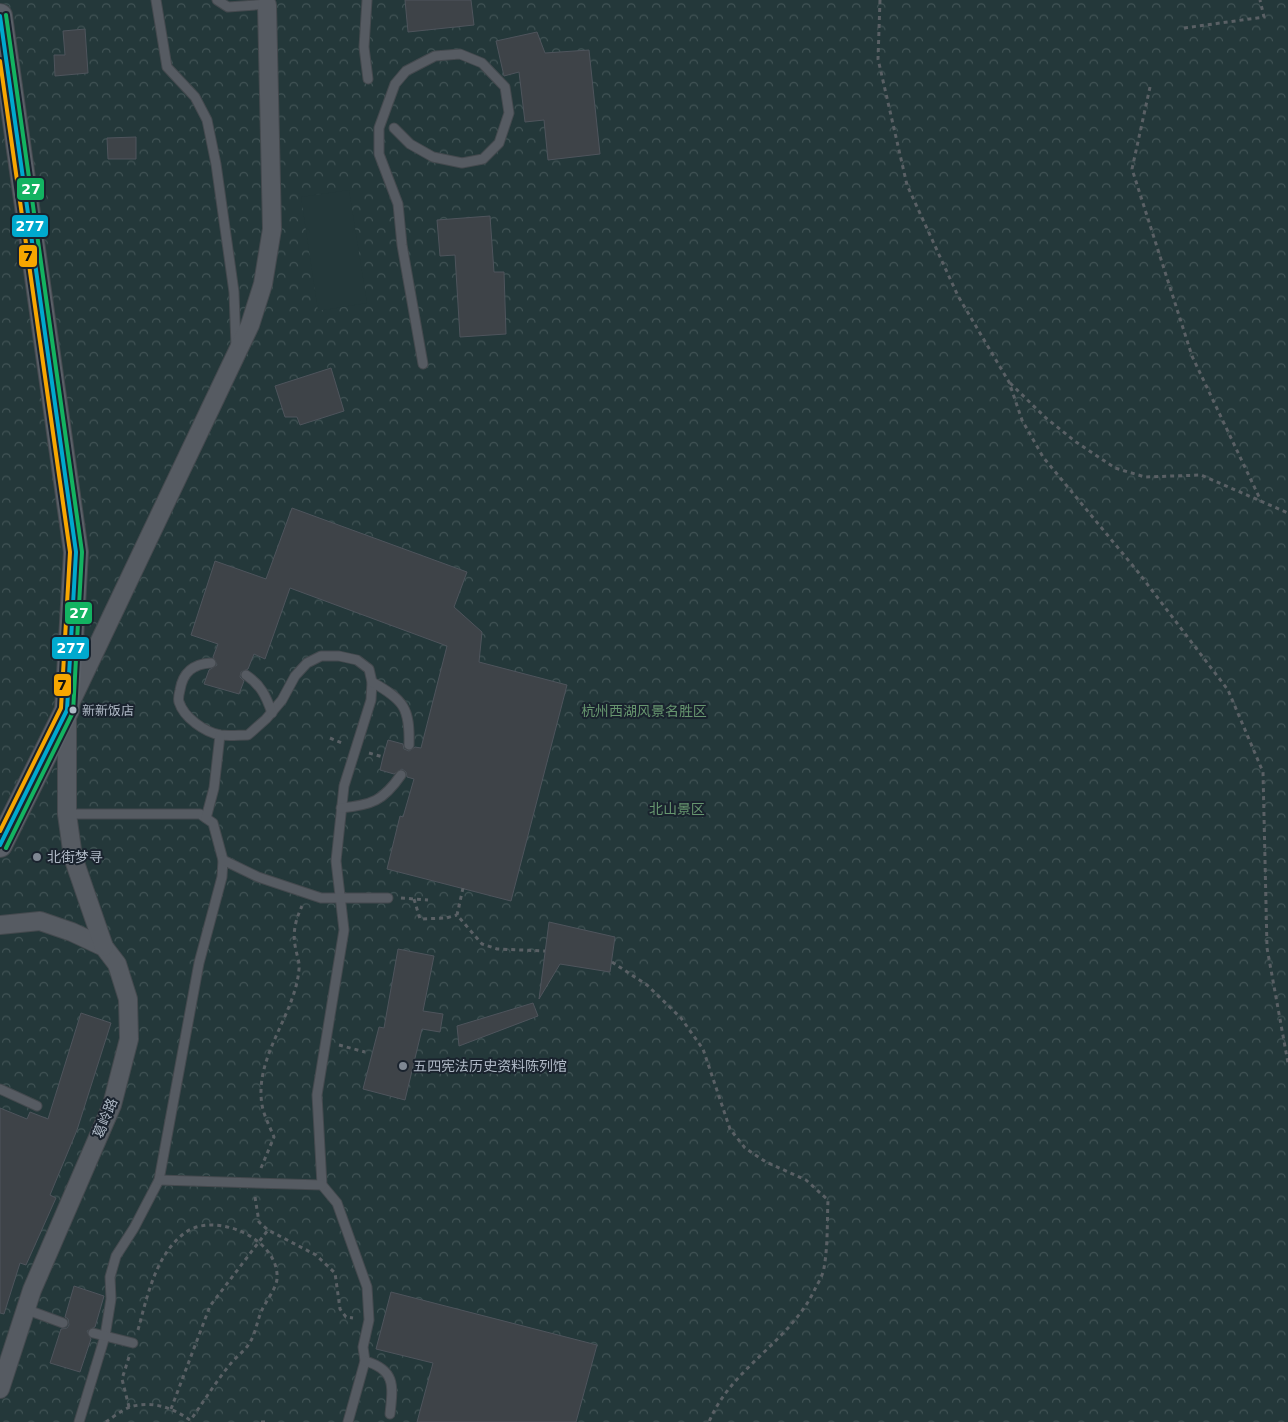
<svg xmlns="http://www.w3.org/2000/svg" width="1288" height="1422" font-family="'DejaVu Sans','Noto Sans SC',sans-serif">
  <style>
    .park { fill: url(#park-crowns) }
    .garden { fill: #24383a }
    .building { fill: #3e4348; stroke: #4e545c }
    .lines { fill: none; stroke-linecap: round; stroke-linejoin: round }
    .service-casing { stroke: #44494e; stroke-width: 11 }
    .minor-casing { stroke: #44494e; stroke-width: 20 }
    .secondary-casing { stroke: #44494e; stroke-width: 26 }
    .path { stroke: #5a6065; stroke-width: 3; stroke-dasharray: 4 4; stroke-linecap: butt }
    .service { stroke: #565b62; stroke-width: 9 }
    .minor { stroke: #565b62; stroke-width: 18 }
    .secondary { stroke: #5a5f67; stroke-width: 24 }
    .bus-1-casing { stroke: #1a232e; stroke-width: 8 }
    .bus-2-casing { stroke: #1a232e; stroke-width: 8 }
    .bus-3-casing { stroke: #1a232e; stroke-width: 8 }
    .bus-1 { stroke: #00a9ce; stroke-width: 4 }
    .bus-2 { stroke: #f7a600; stroke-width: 4 }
    .bus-3 { stroke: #13b361; stroke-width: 4 }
    .bus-dot { fill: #afb9c6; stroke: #1a232e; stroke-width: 2 }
    .poi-dot { fill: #7f8893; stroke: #1a232e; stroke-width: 2 }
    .labels { text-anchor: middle; stroke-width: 4; stroke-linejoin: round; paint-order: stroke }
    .bus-label { font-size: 13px; fill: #afb9c6; stroke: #1a232e; text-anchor: start }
    .park-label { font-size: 14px; fill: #67966f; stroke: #1a232e }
    .poi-label { font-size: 14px; fill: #afb9c6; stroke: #1a232e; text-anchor: start }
    .street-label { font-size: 14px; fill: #afb9c6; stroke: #1a232e }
    .line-badge { stroke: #1a232e; stroke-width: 2 }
    .badge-label { font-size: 14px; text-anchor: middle; font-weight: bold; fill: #fff }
    .pale-badge-label { font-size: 14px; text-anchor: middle; font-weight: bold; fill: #111 }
  </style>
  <defs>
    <pattern id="park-crowns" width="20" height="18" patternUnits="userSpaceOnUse" patternTransform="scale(1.25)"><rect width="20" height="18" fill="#24383a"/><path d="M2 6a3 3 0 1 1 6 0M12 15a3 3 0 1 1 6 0" fill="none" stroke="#415355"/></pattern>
  </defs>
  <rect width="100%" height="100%" fill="#272d33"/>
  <rect class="park" x="0" y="0" width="1288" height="1422"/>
  <polygon class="garden" points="349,190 367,303 318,311 301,197"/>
  <g class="building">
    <polygon points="405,0 471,0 474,25 408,32"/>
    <polygon points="85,29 88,73 55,76 54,55 65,55 63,31"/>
    <polygon points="537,32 545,53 589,50 600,154 548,160 544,120 525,122 519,72 504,76 496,41"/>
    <polygon points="136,137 136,159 108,159 107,138"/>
    <polygon points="490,216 494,272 504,272 506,334 460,337 455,255 440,256 437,220"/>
    <polygon points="331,368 344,411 300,425 297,417 285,417 275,386"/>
    <polygon points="292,508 467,572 454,607 482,632 479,662 567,685 511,901 387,869 400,816 403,817 414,779 407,777 406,772 402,769 394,774 380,770 383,757 388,740 403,744 404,749 409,751 415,747 421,748 447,646 290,588 265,659 254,654 248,669 241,672 240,677 244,681 239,694 204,684 209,670 217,665 213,657 218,644 191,635 215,561 266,579"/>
    <polygon points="549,922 615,937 610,972 560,964 539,999"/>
    <polygon points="398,949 434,956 423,1011 443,1014 440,1032 422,1029 405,1100 363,1089 379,1027 384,1028"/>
    <polygon points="533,1003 538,1016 459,1046 457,1026"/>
    <polygon points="81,1013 111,1023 77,1130 50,1195 56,1198 26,1265 20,1263 4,1314 0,1313 0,1108 27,1119 30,1112 48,1119"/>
    <polygon points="74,1286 104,1296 95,1327 87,1331 91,1339 80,1372 50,1363 61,1329 67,1328 69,1325 68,1319 65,1317"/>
    <polygon points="391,1292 597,1345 576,1422 417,1422 433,1363 376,1349"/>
  </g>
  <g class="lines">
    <defs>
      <g id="service">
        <polyline points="156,0 167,67 195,97 207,120 216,164 234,292 236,346"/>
        <polyline points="217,0 228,7 268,4"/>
        <polyline points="367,0 364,47 368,79"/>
        <polyline points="394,128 410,144 433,157 462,163 483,159 499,143 509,113 505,87 482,63 460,54 435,56 406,71 395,84 379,128 379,154 398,204 402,245 423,364"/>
        <path d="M 211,663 C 193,664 183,672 180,690 C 179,694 178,699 179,702 C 184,718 205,732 220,735 C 229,736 239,735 248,735 L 266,719 L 282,700 L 295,676 L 307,663 L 321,656 L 339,656 L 357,660 L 369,669 L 372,682 L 371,700 L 344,786 L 336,861 L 344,930 L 317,1095 L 322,1185 L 337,1203 L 367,1287 L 369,1320 L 363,1347 L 365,1361 L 348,1422"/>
        <path d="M 246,675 C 261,685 266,696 272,713"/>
        <path d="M 372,682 C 404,700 410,708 409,745"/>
        <path d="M 341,808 C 372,805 383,801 401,775"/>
        <polyline points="67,814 200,814 213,823 223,860 222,877 199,963 159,1180 134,1228 116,1256 110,1277 111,1299 105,1336 79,1422"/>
        <polyline points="206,818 214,788 220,735"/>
        <polyline points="223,860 258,877 321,898 388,898"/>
        <polyline points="0,1089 37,1106"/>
        <polyline points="159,1180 322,1185"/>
        <polyline points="25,1309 63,1323"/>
        <polyline points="93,1333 133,1343"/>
        <path d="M 365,1361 C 396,1370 393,1386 390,1414"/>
      </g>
      <g id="minor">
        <polyline points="0,925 40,921 72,932 104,947 117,964 128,999 129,1039 112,1105 32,1290 0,1389"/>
        <polyline points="104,947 73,857 67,814 67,710 250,325 263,284 272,229 267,5"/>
      </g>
      <polyline id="secondary" points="0,16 76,552 67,710 0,845"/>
    </defs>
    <use href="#service" class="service-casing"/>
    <use href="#minor" class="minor-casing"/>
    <use href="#secondary" class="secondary-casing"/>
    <g class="path">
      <polyline points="880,0 878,59 907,185 958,296 1009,382 1022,420 1043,457 1138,572 1228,690 1263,772 1267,948 1288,1063"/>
      <polyline points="1184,28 1264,17 1260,0"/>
      <polyline points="1150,87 1132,169 1192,356 1261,501"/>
      <polyline points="1010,383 1046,418 1076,442 1115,468 1145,477 1201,475 1288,513"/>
      <polyline points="330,738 342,743"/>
      <polyline points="369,753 383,757"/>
      <polyline points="463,888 457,915 482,944 497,949 545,951"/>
      <polyline points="401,898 428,900"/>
      <polyline points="414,899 420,919 446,918 457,915"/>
      <path d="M 612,962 L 647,985 L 681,1018 L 703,1049 L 730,1129 L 745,1148 L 766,1162 L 806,1180 L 828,1200 C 827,1222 828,1246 824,1268 C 823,1275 818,1283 815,1289 C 790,1342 731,1368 709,1422"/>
      <polyline points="339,1045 365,1052"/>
      <path d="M 261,1168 L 274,1137 C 270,1127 264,1116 262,1105 C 254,1056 295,1016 299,969 C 300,963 297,956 296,950 C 292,934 295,921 302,906"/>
      <polyline points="255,1197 259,1222 268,1230 316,1255 335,1273 340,1309 346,1317 353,1318"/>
      <path d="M 138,1330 C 147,1297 156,1253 186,1232 C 217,1211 280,1240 277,1279 C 276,1289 266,1301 262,1310 C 257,1320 256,1333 250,1342 C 246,1350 238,1355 232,1362 C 217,1380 204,1401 190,1421"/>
      <polyline points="129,1357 122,1379 129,1407"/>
      <polyline points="171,1409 210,1306 268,1230"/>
      <path d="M 106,1422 C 113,1417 122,1410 130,1407 C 152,1400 174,1408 191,1421"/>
      <polyline points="261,1422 265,1422"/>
    </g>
    <use href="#service" class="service"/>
    <use href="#minor" class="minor"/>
    <use href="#secondary" class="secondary"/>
    <defs>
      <polyline id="bus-1" points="0,16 76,552 67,710 0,845"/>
      <polyline id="bus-2" points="0,61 70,552 61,708 0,831"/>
      <polyline id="bus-3" points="6,848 73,712 82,552 6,15"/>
    </defs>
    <use href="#bus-1" class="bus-1-casing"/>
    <use href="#bus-2" class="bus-2-casing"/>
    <use href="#bus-3" class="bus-3-casing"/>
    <use href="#bus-1" class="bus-1"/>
    <use href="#bus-2" class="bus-2"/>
    <use href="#bus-3" class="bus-3"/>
  </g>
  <circle class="bus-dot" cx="73" cy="710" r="4.5"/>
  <g class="poi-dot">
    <circle cx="37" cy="857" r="5"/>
    <circle cx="403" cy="1066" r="5"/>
  </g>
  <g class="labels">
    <g class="bus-label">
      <text x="82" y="715">新新饭店</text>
    </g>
    <g class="park-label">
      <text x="644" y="716">杭州西湖风景名胜区</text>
      <text x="677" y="814">北山景区</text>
    </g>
    <g class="poi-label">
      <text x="47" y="862">北街梦寻</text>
      <text x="413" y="1071">五四宪法历史资料陈列馆</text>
    </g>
    <g class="street-label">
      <text transform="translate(105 1118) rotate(-68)" y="5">葛岭路</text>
    </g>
  </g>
  <g class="line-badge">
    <rect x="16" y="177" width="29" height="24" rx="5" fill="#13b361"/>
    <rect x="11" y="214" width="38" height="24" rx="5" fill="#00a9ce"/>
    <rect x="18" y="244" width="20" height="24" rx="5" fill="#f7a600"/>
    <rect x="64" y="601" width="29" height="24" rx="5" fill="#13b361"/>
    <rect x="51" y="636" width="39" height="24" rx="5" fill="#00a9ce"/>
    <rect x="53" y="673" width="19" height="24" rx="5" fill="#f7a600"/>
  </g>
  <g class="badge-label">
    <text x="31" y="194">27</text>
    <text x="30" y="231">277</text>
    <text x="79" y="618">27</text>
    <text x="71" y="653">277</text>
  </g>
  <g class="pale-badge-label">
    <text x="28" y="261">7</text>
    <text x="62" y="690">7</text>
  </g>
</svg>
